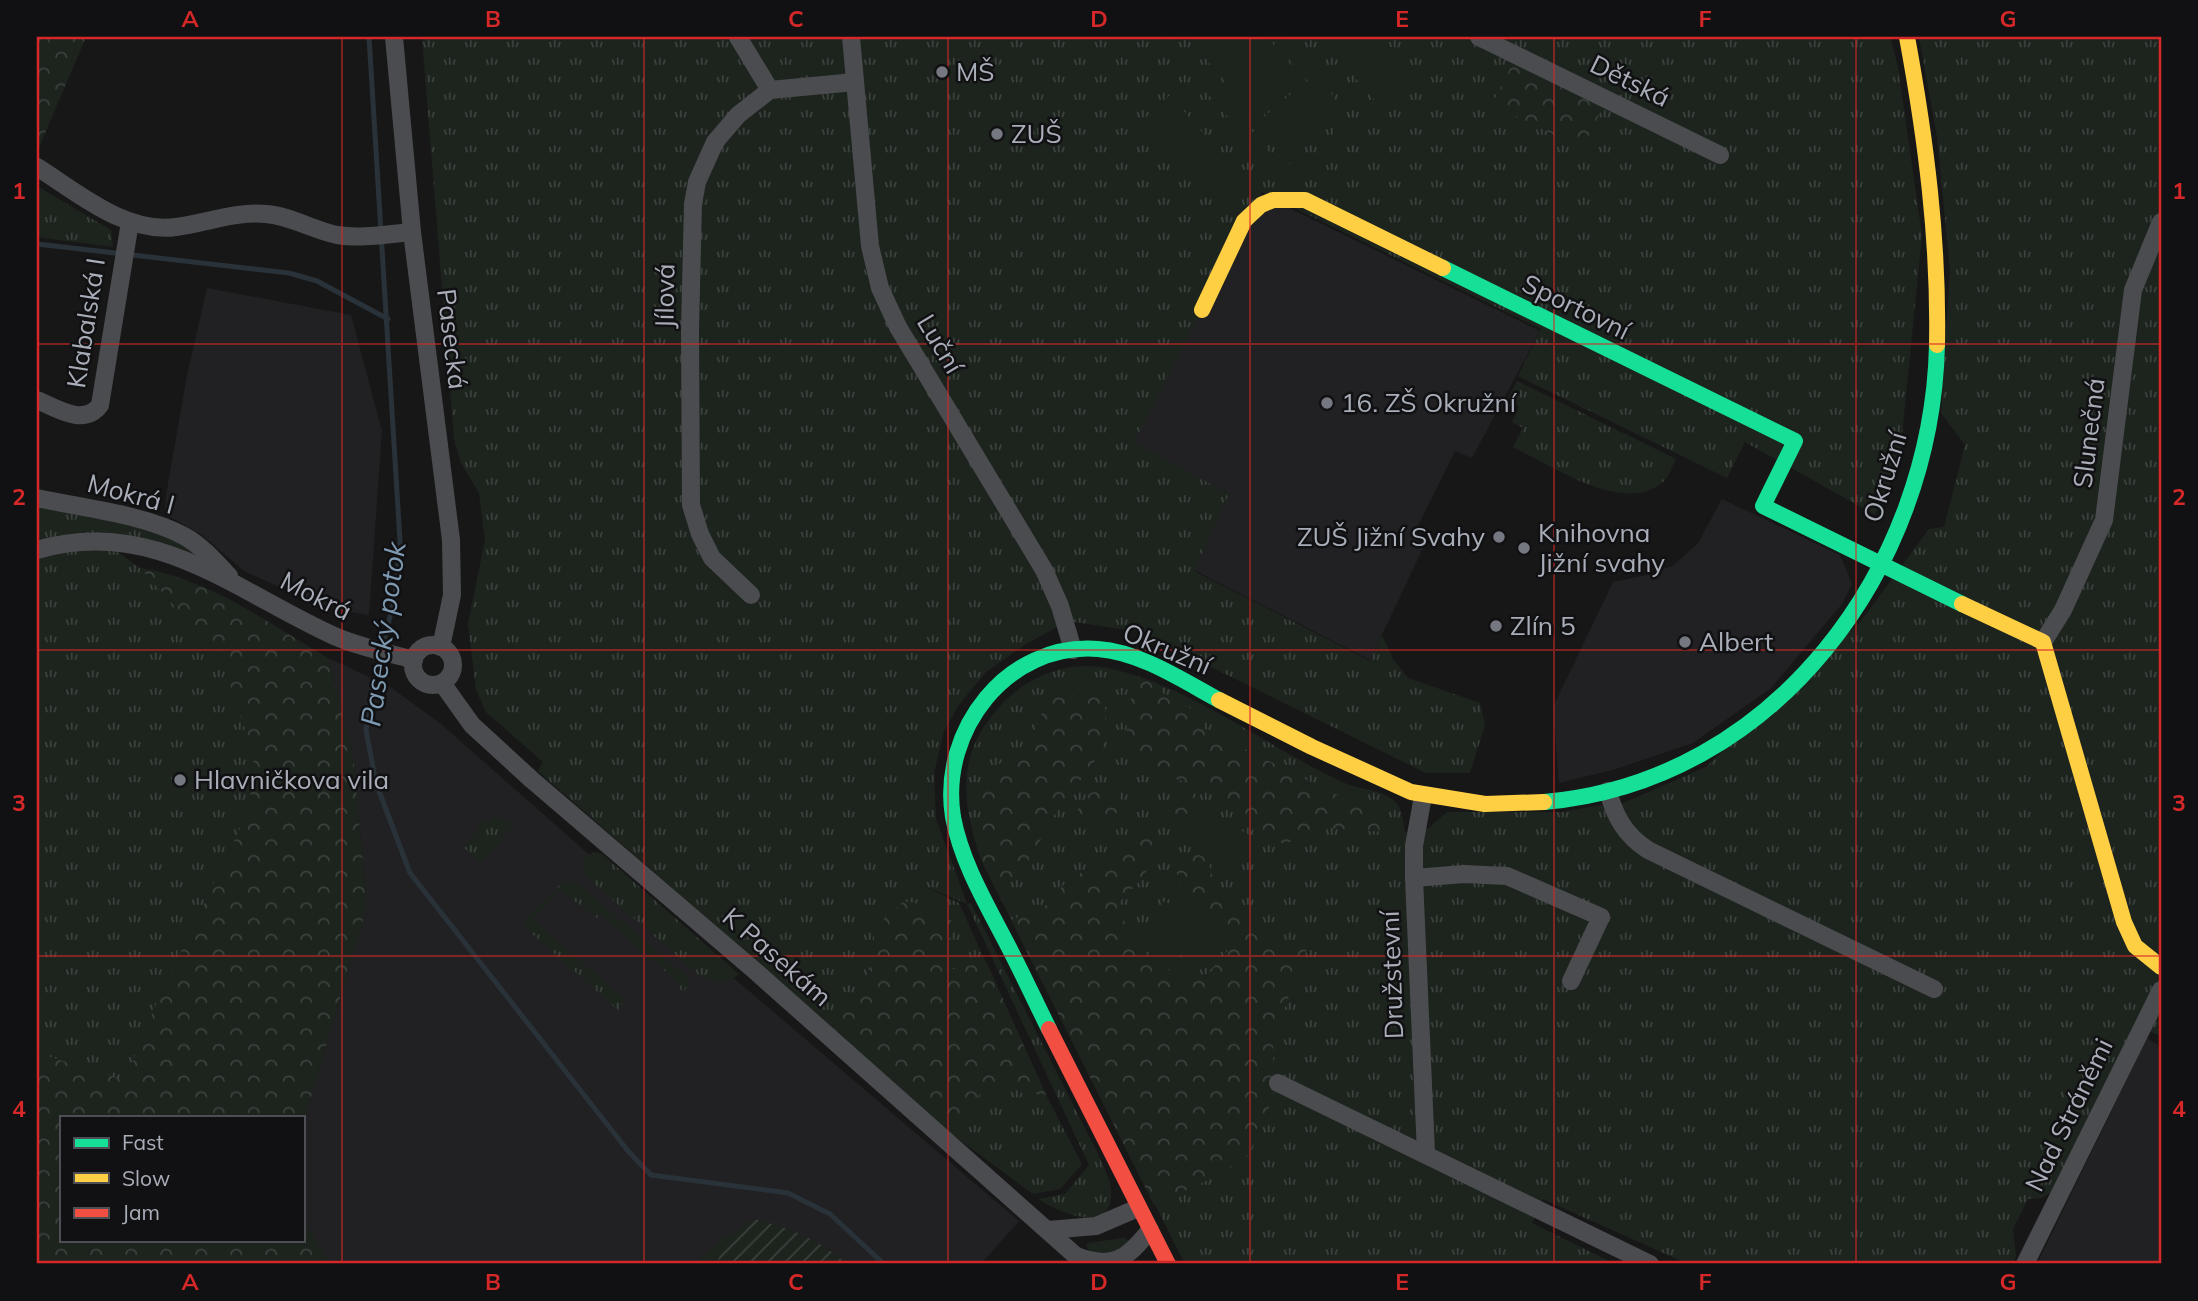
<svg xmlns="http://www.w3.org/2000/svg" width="2198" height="1301" font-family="Mulish,sans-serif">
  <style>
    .built { fill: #212123 }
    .grass { fill: url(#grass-tufts) }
    .forest { fill: url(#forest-crowns) }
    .garden { fill: url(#garden-furrows) }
    .pitch { fill: #1d241e }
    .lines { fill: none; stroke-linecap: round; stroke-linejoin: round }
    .stream { stroke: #2a3239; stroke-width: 5 }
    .street { stroke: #4b4c50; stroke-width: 18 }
    .fast { stroke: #16e098; stroke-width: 16 }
    .slow { stroke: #ffcf43; stroke-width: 16 }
    .jam { stroke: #f24e42; stroke-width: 16 }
    .grid { fill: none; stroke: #d62828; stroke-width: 2; stroke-opacity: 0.55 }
    .poi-dot { fill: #757880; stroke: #111113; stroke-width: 2.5 }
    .labels { text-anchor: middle; stroke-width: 5; stroke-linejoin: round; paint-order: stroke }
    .poi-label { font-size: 26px; fill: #a8adb8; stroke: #111113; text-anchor: start }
    .street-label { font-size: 26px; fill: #a8adb8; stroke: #111113 }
    .water-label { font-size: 28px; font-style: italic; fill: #7f9bb3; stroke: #111113 }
    .neatline { fill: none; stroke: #d62828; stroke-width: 2.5 }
    .grid-label { font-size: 23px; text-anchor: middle; font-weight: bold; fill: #d62828 }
  </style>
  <defs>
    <pattern id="grass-tufts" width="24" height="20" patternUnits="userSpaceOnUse" patternTransform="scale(1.75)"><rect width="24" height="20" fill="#1d241e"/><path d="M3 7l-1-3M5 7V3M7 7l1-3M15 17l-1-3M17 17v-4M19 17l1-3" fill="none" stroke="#3b413d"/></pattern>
    <pattern id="forest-crowns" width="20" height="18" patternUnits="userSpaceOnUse" patternTransform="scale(1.75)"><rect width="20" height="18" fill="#1d241e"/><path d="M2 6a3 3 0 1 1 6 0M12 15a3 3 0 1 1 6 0" fill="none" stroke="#3b413d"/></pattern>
    <pattern id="garden-furrows" width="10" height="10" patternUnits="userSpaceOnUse" patternTransform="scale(1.75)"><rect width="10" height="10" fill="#1d241e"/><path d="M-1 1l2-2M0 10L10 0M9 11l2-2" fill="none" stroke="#3b413d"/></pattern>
  </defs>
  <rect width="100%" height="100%" fill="#171717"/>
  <g class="built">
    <polygon points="1259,193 1540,331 1472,458 1455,451 1414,534 1425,544 1370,660 1194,570 1229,494 1131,441"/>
    <polygon points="207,288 351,315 382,431 369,615 324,607 244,571 202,535 165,514 166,495 187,375"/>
    <polygon points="1722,499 1840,555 1852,584 1842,604 1771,688 1693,743 1613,770 1559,783 1553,707 1613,582 1648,575 1674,565 1698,543"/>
    <polygon points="328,658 389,686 441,724 593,858 1019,1221 981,1264 847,1264 829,1249 720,1241 694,1264 331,1264 303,1220 303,1125 367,906 353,755"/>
    <polygon points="2147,1038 2161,1047 2161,1264 2037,1264"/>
  </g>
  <g class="grass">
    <polygon points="422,37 1890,37 1898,67 1922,235 1899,465 1875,515 1745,442 1727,478 1518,376 1541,329 1262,192 1134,442 1229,494 1194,571 1370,661 1382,635 1393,659 1408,678 1480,703 1485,725 1470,773 1426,773 1140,632 1068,621 1026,644 986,672 958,706 944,731 934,773 936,819 967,904 924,886 959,903 1046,1095 1082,1164 1060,1189 1033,1194 926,1115 791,991 541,774 538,771 543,762 486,712 476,690 468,624 485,540 479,493 461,463 454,439"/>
    <path d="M 1919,37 L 2161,37 L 2161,1036 L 2135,1026 L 2054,1191 L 2041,1198 L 2028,1199 L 2013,1229 L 2016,1256 L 2012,1264 L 1688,1264 L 1543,1199 L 1532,1223 L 1615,1264 L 1185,1264 L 982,862 C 965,814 955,766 988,721 C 1010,689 1046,666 1086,666 C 1165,667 1273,752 1347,784 C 1362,790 1378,789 1392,799 C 1403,807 1403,821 1405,832 L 1429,828 L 1447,812 L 1563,812 L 1601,805 L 1607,810 L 1706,767 L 1862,620 L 1929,529 L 1944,527 L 1965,445 L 1941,413 L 1950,270 L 1937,137 Z"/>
    <polygon points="37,186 111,230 113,247 37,237"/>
    <path d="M 1517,381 L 1676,459 C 1672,466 1669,477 1663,482 C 1624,516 1551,465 1513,447 L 1523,428 L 1512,422 L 1519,407 L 1507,401 Z"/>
    <path d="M 37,503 L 164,534 L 197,552 L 194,555 C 134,535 100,528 37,544 Z"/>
    <polygon points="112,548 140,568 221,657 254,755 249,810 159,997 125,1081 37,1053 37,558 61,550"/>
    <polygon points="492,813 514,825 481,862 463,847 485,821 492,821"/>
    <path d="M 594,852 L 602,854 L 739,974 C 727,984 712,983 699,975 L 583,874 L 583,858 Z"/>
    <polygon points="566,882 579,884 688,978 689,984 683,992 679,988 681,985 600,914 597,918 559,889 533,920 626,1000 618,1010 522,925 557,887"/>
    <path d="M 971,903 L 1099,1156 C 1103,1167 1111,1179 1111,1192 C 1113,1237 1056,1211 1038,1199 L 1065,1194 L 1089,1165 L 967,904 Z"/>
    <polygon points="1124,1238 1131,1242 1112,1254 1092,1253 1086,1246 1088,1243"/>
  </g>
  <g class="forest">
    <polygon points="37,37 86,37 38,150 37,150"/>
    <polygon points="1515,59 1605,103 1582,149 1492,104"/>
    <path d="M 140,568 C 208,578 270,624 328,658 L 353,755 L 367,906 L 303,1125 L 303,1117 L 61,1117 L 61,1240 L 303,1240 L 303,1220 L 331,1264 L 37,1264 L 37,1053 L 125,1080 L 159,997 L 249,810 L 254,755 L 221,657 Z"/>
    <path d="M 1140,678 L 1155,684 C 1166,703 1192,702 1205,721 L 1205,729 L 1385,819 L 1398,833 L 1316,827 L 1287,844 C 1265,843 1233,808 1213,793 C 1197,782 1179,782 1162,774 C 1117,754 1121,715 1140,678 Z"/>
    <path d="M 1071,688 L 1090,689 L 1102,696 C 1107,711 1108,729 1103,744 C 1095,767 1077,782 1063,802 C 1041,832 1032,871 997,892 L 977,849 C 989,825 979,814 983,790 C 987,763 1010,761 1025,744 C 1045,721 1037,699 1071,688 Z"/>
    <path d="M 1114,786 L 1120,788 C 1121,823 1108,826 1077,822 L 1076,812 L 1090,793 Z"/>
    <polygon points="1177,793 1195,793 1204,812 1189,825 1179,827 1170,814"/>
    <path d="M 1148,833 L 1159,846 C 1152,861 1146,875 1134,887 C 1126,895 1121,898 1117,909 C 1143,951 1152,979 1207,974 L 1239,938 L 1214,915 L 1182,897 L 1176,869 L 1183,857 C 1219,844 1206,884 1222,899 C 1227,904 1235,906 1241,911 L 1245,928 L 1242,935 L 1245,932 L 1307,949 L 1273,1039 L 1274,1096 L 1248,1156 L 1204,1182 L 1154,1205 L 1011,920 L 1049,904 L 1064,884 L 1082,872 L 1112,858 Z"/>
    <polygon points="904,901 925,905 956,923 941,959 946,971 986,961 1046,1095 1022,1093 1001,1082 988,1083 960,1121 945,1127 926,1115 821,1019 861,988 875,957 874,934 883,920"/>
    <polygon points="720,1241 718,1264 694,1264"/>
  </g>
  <path class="garden" d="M 754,1219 C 790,1228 818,1239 847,1264 L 718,1264 L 720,1241 Z"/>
  <g class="pitch">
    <path d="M 1165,37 L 1175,37 L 1179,46 L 1271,154 C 1306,183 1348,144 1329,106 L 1270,37 L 1284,37 C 1310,67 1383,133 1322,168 C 1305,178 1287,175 1270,166 L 1172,52 Z"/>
    <polygon points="1187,37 1267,37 1304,80 1258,120"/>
    <polygon points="1320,37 1382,37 1412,73 1377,103"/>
    <polygon points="1306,81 1330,108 1283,148 1259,121"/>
    <polygon points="1170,95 1248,185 1221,208 1144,119"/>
    <polygon points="1204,812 1252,836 1237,866 1189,842"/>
    <polygon points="1164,901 1218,929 1199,965 1145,937"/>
  </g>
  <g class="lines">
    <g class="stream">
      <polyline points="369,37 400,541 395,596 372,690 366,730 376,783 410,873 628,1151 651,1175 788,1193 830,1214 884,1264"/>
      <polyline points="37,244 289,273 317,281 388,319"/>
    </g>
    <g class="street">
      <polyline points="394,37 412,232 451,540 452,595 441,647"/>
      <polyline points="738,37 770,90"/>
      <polyline points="851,37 870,246 880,288 898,327 1044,570 1060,606 1073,650"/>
      <polyline points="1479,37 1720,155"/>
      <path d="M 37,167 C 77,192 125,234 176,227 C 206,223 235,211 266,214 C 291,216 313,230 337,235 C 361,239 388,234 412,232"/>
      <path d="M 37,400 C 56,408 84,427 100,405 L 130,222"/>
      <path d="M 37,498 C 82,508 144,514 184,536 C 202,546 215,561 229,576"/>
      <path d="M 37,550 C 152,516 234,590 332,635 C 358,647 386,652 414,660"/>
      <polyline points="751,595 712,558 700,534 691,505 690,330 693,204 697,182 715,142 738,115 770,90 855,82"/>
      <polyline points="2043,642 2063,610 2104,520 2133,290 2161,222"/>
      <circle cx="433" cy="665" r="20"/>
      <polyline points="442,683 472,725 532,780 754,970 1085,1264"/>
      <path d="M 1608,791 C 1615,817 1625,835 1648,850 L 1934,989"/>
      <polyline points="1423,796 1414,846 1414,878 1426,1153"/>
      <polyline points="1414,878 1464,874 1507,876 1601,917 1571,981"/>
      <polyline points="1278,1083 1650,1264"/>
      <polyline points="1048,1230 1096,1226 1138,1208"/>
      <path d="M 1076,1256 C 1113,1270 1127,1259 1150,1230"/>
      <polyline points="2025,1264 2161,990"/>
    </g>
    <g class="fast">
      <polyline points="1443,268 1795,441 1763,506 1962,604"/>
      <path d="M 1544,802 C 1775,782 1932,568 1937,345"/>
      <path d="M 1049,1029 C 1034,999 1020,968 1004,938 C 984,900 961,860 953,817 C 939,731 1007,642 1098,649 C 1140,652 1182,680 1219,700"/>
    </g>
    <g class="slow">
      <path d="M 1907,37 C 1926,140 1939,241 1937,345"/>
      <polyline points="1202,310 1244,221 1261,205 1273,200 1305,200 1443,268"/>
      <polyline points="1962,604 2043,642 2124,922 2135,946 2161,967"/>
      <polyline points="1219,700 1312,747 1411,792 1485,804 1544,802"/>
    </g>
    <polyline class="jam" points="1049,1029 1168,1264"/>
  </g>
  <path class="grid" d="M 342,37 L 342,1264M 644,37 L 644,1264M 948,37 L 948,1264M 1250,37 L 1250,1264M 1554,37 L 1554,1264M 1856,37 L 1856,1264M 37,344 L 2161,344M 37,650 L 2161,650M 37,956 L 2161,956"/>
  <g class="poi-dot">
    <circle cx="942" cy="72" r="7"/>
    <circle cx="997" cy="134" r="7"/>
    <circle cx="1327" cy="403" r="7"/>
    <circle cx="1499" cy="537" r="7"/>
    <circle cx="1524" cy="548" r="7"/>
    <circle cx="1496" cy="626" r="7"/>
    <circle cx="1685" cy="642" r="7"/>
    <circle cx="180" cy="780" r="7"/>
  </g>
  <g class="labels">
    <g class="poi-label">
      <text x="956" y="81">MŠ</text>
      <text x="1011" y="143">ZUŠ</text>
      <text x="1341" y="412">16. ZŠ Okružní</text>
      <text x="1538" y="542">Knihovna<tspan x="1538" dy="30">Jižní svahy</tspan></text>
      <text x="1485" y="546" text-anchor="end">ZUŠ Jižní Svahy</text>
      <text x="1510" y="635">Zlín 5</text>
      <text x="1699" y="651">Albert</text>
      <text x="194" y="789">Hlavničkova vila</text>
    </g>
    <g class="street-label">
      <text transform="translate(1630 81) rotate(26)" y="9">Dětská</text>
      <text transform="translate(665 296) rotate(-89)" y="9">Jílová</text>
      <text transform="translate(1576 307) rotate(26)" y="9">Sportovní</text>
      <text transform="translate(86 323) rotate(-81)" y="9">Klabalská I</text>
      <text transform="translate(452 339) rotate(83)" y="9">Pasecká</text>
      <text transform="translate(940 344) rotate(59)" y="9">Luční</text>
      <text transform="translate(2089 433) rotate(-83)" y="9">Slunečná</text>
      <text transform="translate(1885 477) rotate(-73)" y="9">Okružní</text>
      <text transform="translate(131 494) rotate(15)" y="9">Mokrá I</text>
      <text transform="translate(316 596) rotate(27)" y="9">Mokrá</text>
      <text transform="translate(1167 649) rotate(23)" y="9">Okružní</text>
      <text transform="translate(777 957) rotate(41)" y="9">K Pasekám</text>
      <text transform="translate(1392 975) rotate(-92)" y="9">Družstevní</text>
      <text transform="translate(2069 1115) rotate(-64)" y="9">Nad Stráněmi</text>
    </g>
    <g class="water-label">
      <text transform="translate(383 634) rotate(-82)" y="10">Pasecký potok</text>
    </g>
  </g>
  <rect width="2198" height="1301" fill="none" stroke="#111113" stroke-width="77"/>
  <rect x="60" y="1116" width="245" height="126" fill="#111113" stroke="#4d4f55" stroke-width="2"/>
  <rect x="74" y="1138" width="35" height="10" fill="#16e098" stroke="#4d4f55" stroke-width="2"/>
  <text x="122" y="1150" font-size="21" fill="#a8adb8">Fast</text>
  <rect x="74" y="1173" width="35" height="10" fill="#ffcf43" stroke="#4d4f55" stroke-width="2"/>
  <text x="122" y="1186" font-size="21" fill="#a8adb8">Slow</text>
  <rect x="74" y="1208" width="35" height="10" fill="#f24e42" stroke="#4d4f55" stroke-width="2"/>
  <text x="122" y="1220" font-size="21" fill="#a8adb8">Jam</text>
  <rect x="38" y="38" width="2122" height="1224" class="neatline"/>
  <g class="grid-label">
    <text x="190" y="27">A</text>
    <text x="493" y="27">B</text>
    <text x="796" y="27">C</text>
    <text x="1099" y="27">D</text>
    <text x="1402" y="27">E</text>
    <text x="1705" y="27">F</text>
    <text x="2008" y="27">G</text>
    <text x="19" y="199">1</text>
    <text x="2179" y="199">1</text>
    <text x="19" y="505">2</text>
    <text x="2179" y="505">2</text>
    <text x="19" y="811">3</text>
    <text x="2179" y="811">3</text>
    <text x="19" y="1117">4</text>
    <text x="2179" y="1117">4</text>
    <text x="190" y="1290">A</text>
    <text x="493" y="1290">B</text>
    <text x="796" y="1290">C</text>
    <text x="1099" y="1290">D</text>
    <text x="1402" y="1290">E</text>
    <text x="1705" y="1290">F</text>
    <text x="2008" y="1290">G</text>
  </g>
</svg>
